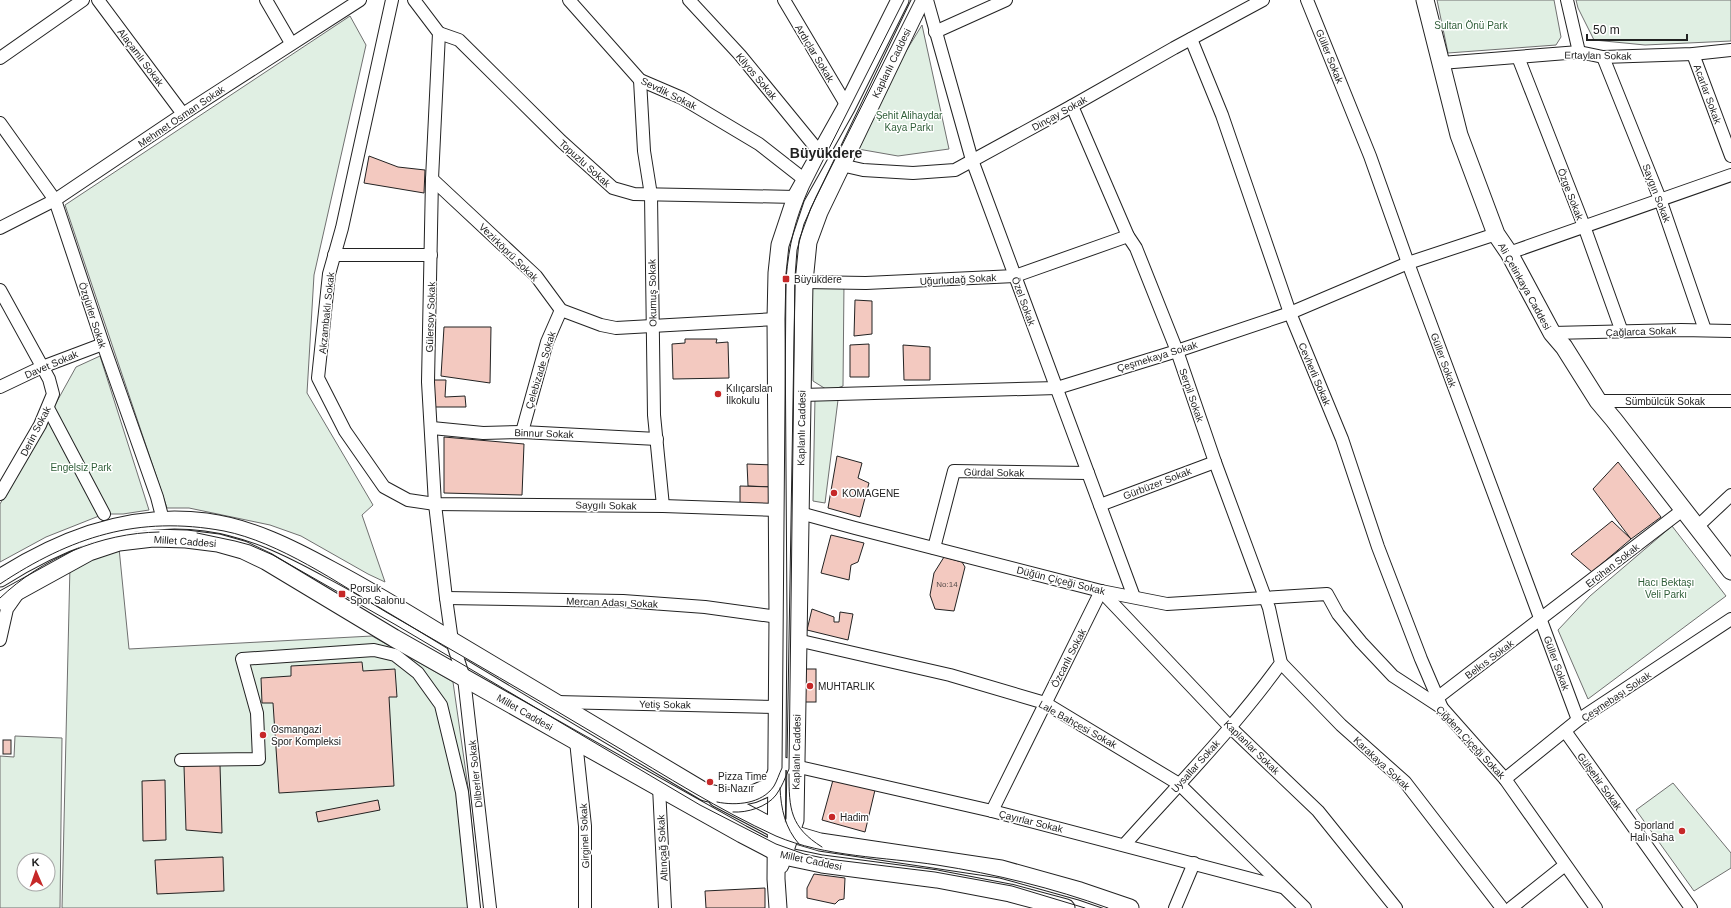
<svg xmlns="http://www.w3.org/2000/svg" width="1731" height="908" font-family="Arial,sans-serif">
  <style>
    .green { fill: #e0efe3; stroke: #6f6f6f; fill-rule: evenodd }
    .building { fill: #f3c9c0; stroke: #222 }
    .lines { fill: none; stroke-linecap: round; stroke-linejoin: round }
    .street-casing { stroke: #222; stroke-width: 14 }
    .secondary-casing { stroke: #222; stroke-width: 19 }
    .street { stroke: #fff; stroke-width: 12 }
    .secondary { stroke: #fff; stroke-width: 17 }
    .tram { stroke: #222; stroke-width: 1 }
    .poi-dot { fill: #c62828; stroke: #fff; stroke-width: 1.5 }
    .labels { text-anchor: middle; stroke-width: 3; stroke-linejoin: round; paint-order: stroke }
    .number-label { font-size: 8px; fill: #564c4a }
    .park-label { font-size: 10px; fill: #2f5e38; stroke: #fff }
    .street-label { font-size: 10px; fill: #222; stroke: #fff }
    .poi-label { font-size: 10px; fill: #222; stroke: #fff; text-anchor: start }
    .district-label { font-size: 14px; font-weight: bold; fill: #222; stroke: #fff }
  </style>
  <rect width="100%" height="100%" fill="#fff"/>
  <g class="green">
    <polygon points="1437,0 1554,0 1561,37 1556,45 1448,53"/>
    <polygon points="1576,0 1731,0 1731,41 1645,45 1594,40 1578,8"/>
    <polygon points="350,16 366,45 314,275 307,393 373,505 362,515 385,582 368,574 301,536 270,525 189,508 167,508 65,205"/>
    <polygon points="922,25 949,149 898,156 858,149 900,61"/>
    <polygon points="812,282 844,283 843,386 829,391 813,381"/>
    <polygon points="100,356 149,510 123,514 104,514 46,537 0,562 0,504 76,367"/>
    <polygon points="815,397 838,400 825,503 813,501"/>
    <polygon points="1672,526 1726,596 1588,699 1558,630 1590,596"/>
    <polygon points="119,548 129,649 372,636 453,682 468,787 480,908 62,908 70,565"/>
    <path d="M 15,736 L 62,738 L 60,908 L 0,908 L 0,756 L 14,757 ZM 24,860 L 48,860 L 48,884 L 24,884 Z"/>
    <polygon points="1673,783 1731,853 1731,868 1694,891 1636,810"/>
  </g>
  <g class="building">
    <polygon points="369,156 398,167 425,170 424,193 364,183"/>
    <polygon points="855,300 872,301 872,334 854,336"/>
    <polygon points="444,327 491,327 490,383 441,376"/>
    <polygon points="685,339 717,339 716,343 728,342 729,378 673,379 672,344 685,343"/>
    <polygon points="869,344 869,377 850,377 850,345"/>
    <polygon points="903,345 930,347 930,380 904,380"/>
    <polygon points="434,380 446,380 445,397 465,396 466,407 435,407"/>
    <polygon points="444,437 524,444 522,495 444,493"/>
    <polygon points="837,456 862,463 858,478 869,483 860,517 828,508"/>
    <polygon points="1618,462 1661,517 1631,539 1593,489"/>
    <polygon points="747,464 774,465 773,487 748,486"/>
    <polygon points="740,486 773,487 773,507 740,506"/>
    <polygon points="1612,521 1631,539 1592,572 1571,554"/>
    <polygon points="831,535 864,543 858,562 851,565 849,580 821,573"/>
    <polygon points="944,557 962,562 965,567 954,611 935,609 930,595 934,573"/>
    <polygon points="812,609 834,617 834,622 839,622 840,612 853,614 848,640 807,630"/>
    <polygon points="362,662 363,671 395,669 397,697 389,697 394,786 279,793 273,703 262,703 261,678 291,676 291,666"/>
    <rect x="804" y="669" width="12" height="33"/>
    <rect x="3" y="740" width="8" height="14"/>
    <polygon points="220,765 222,833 186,830 184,766"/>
    <polygon points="165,780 166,840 143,841 142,781"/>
    <polygon points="833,780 875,790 865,832 822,820"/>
    <polygon points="378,800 380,810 318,822 316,812"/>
    <polygon points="223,857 224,891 157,894 155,860"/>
    <polygon points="814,874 845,878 844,899 839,900 835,904 807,898 807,888"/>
    <polygon points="765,888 765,908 706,908 705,891"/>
  </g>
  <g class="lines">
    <defs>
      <g id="street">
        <polyline points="98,0 183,114"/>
        <polyline points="266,0 291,43"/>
        <polyline points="392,0 342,228 329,274 318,378 345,431 384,487 408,500 435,504 663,506 777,510"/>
        <polyline points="414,0 439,33 432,179 428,382 435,504 446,598 452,641 464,678 490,908"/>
        <polyline points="569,0 640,80 682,98 759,144 805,180"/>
        <polyline points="689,0 740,55 821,154"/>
        <polyline points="784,0 847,106"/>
        <polyline points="927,0 972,160 1134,597"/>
        <polyline points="1307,0 1370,156 1408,263 1578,720"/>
        <polyline points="1567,0 1579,52"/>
        <polyline points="935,32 1006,0"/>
        <polyline points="439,33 459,40 561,141 613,188 634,194 796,197"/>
        <polyline points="1191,39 1222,115 1290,313 1342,439 1378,547 1421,659 1442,708"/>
        <polyline points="1693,54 1731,156"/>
        <polyline points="1518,57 1584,226 1622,332"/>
        <polyline points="1603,57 1660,199 1705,330"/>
        <polyline points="0,58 83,0"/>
        <polyline points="1441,63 1579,52 1603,57 1693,54 1731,50"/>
        <polyline points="640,80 644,151 651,195 654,415 663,506"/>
        <path d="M 1072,106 L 1128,236 L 1136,248 L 1177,351 L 1215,462 L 1269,608 L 1281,663 C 1234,728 1178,785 1125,844"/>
        <polyline points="0,123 55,200 103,344 157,497 163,520"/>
        <polyline points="841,165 863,170 913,173 955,170 1072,106 1174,48 1263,0"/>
        <polyline points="432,179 536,276 561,310 601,325 616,328 776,319"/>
        <polyline points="0,228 55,200 183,114 360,0"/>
        <polyline points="1509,253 1731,175"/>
        <polyline points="334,255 431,255"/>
        <polyline points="804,282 866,283 1015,276 1128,236"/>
        <polyline points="0,290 49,379 53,394 40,425 0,494"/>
        <polyline points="1552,333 1681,330 1731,331"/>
        <polyline points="0,387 42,367 103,344"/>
        <polyline points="802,395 1057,388 1177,351 1290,313 1408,263 1496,234"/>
        <polyline points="1598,401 1731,401"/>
        <polyline points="48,408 104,514"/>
        <polyline points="432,428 483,433 522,432 657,439"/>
        <polyline points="522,432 547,342 561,310"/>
        <polyline points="1100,505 1215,462"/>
        <polyline points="800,513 855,528 1101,591 1167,604 1327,594 1338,614 1361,642 1393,676 1442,708 1505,779 1596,908"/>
        <polyline points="1697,527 1731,495"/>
        <polyline points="934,548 954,471 1088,473"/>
        <polyline points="1101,591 1230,727 1318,811 1396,908"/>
        <polyline points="446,598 623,601 705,607 778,617"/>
        <polyline points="0,640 7,609 19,592"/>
        <polyline points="797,640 950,675 1045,703 1179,784 1305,908"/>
        <polyline points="1281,663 1341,725 1405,782 1502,908"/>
        <polyline points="1437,698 1684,509"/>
        <polyline points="556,702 777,707"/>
        <polyline points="1565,731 1691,908"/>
        <polyline points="576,741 585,826 585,908"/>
        <polyline points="181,760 259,759 257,713 242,659 374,650 395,655 418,673 441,705 462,792 474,908"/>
        <polyline points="777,762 992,811 1282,887"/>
        <polyline points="1505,779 1578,720 1731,619"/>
        <polyline points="659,787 665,908"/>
        <polyline points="992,811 1101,591"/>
        <polyline points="1175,908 1194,863"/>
        <polyline points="1511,908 1565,865"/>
      </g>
      <g id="secondary">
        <polyline points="1425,0 1459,135 1496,234 1509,253 1552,333 1564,347 1598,401 1614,420 1731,571"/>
        <path d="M 0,578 C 61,539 132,512 206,522 C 251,528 291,548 331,570 C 373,592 413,617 454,642 C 537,692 621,742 705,792 L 722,796 L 739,797 L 753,794 L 769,787 L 776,774"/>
        <polyline points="0,601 89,552 119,542 153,538 186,539 218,543 243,550 266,561 394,638 576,741 742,834 784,856 822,864 937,879 1010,893 1066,908"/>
        <polyline points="717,798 776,829 820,842 1001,869 1080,891 1130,908"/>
        <polyline points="780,865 795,820 804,282 808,242 819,212 921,0"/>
        <polyline points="778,908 776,879 778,617 776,319 777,273 780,245 796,197 847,106 900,0"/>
      </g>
    </defs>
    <use href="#street" class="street-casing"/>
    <use href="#secondary" class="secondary-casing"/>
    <use href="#street" class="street"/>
    <use href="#secondary" class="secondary"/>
    <g class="tram">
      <polyline points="197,533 235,541 250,545 273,555 396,625 700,805 776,844 804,854 828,859 935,872 1012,886 1085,908"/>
      <path d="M 0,584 C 71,537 138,515 224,531 C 279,542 338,583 386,612 C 462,656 537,699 612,744 C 666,776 719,810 776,836 C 825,857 885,857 937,865 C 995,874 1053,888 1108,908"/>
      <path d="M 0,598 C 42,558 101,533 159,532"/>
      <path d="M 789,774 C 789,809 790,827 822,847"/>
      <path d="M 780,788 C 781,809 785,828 799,844"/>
      <path d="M 717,802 C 736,806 762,804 774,786 C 777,781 779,774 782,768 L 786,279 C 789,244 795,220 809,188 L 904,0"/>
      <path d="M 733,812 C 747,813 767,807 776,795 C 782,787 785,778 789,769 L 795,277 L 797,250 L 804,224 L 816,197 L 915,0"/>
    </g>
  </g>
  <g class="poi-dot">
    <rect x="782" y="275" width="8" height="8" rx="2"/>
    <circle cx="718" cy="394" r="4"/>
    <circle cx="834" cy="493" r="4"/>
    <rect x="338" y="590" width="8" height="8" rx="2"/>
    <circle cx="810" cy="686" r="4"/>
    <circle cx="263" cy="735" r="4"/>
    <circle cx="710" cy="782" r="4"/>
    <circle cx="832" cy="817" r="4"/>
    <circle cx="1682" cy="831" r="4"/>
  </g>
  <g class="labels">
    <g class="number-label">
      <text x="947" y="587">No:14</text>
    </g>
    <g class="park-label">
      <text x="1471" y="29">Sultan Önü Park</text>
      <text x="909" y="119">Şehit Alihaydar<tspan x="909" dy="12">Kaya Parkı</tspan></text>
      <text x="81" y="471">Engelsiz Park</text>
      <text x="1666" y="586">Hacı Bektaşı<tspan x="1666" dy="12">Veli Parkı</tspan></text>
    </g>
    <g class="street-label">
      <text transform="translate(815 53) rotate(59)" y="4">Ardıçlar Sokak</text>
      <text transform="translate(1598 55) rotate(1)" y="4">Ertaylan Sokak</text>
      <text transform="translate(1330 56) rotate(68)" y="4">Güller Sokak</text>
      <text transform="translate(141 57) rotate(53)" y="4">Alaçamlı Sokak</text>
      <text transform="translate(891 63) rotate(-64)" y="4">Kaplanlı Caddesi</text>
      <text transform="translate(757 76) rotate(50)" y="4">Kilyos Sokak</text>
      <text transform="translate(669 93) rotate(26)" y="4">Sevdik Sokak</text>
      <text transform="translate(1708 94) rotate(70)" y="4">Acarlar Sokak</text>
      <text transform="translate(1059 113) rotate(-29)" y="4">Dinçay Sokak</text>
      <text transform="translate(181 116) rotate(-34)" y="4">Mehmet Osman Sokak</text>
      <text transform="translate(585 163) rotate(42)" y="4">Topuzlu Sokak</text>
      <text transform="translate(1657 193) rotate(69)" y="4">Saygın Sokak</text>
      <text transform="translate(1571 194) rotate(69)" y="4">Özge Sokak</text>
      <text transform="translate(509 252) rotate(44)" y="4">Vezirköprü Sokak</text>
      <text transform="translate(958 279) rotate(-3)" y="4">Uğurludağ Sokak</text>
      <text transform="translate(1525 286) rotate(61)" y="4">Ali Çetinkaya Caddesi</text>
      <text transform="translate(652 293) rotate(-91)" y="4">Okumuş Sokak</text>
      <text transform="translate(1024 301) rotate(70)" y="4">Özel Sokak</text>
      <text transform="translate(326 313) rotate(-84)" y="4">Akzambaklı Sokak</text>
      <text transform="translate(93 315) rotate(72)" y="4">Özgürler Sokak</text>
      <text transform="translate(430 317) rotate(-88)" y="4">Gülersoy Sokak</text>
      <text transform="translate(1641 331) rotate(-2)" y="4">Çağlarca Sokak</text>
      <text transform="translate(1157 356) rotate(-17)" y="4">Çeşmekaya Sokak</text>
      <text transform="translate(1444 360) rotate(70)" y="4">Güller Sokak</text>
      <text transform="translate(51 364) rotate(-23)" y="4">Davet Sokak</text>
      <text transform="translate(540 370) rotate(-73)" y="4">Çelebizade Sokak</text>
      <text transform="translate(1315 374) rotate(67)" y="4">Cevherli Sokak</text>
      <text transform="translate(1192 395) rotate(71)" y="4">Serpil Sokak</text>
      <text x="1665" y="405">Sümbülcük Sokak</text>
      <text transform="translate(801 428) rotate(-89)" y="4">Kaplanlı Caddesi</text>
      <text transform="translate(35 431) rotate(-63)" y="4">Derin Sokak</text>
      <text transform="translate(544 433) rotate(2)" y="4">Binnur Sokak</text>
      <text transform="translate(994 472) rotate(1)" y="4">Gürdal Sokak</text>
      <text transform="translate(1157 483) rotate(-21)" y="4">Gürbüzer Sokak</text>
      <text transform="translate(606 505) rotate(1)" y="4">Saygılı Sokak</text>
      <text transform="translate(185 541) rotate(4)" y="4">Millet Caddesi</text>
      <text transform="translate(1612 565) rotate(-38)" y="4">Ercihan Sokak</text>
      <text transform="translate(1061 580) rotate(14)" y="4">Düğün Çiçeği Sokak</text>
      <text transform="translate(612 602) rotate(2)" y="4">Mercan Adası Sokak</text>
      <text transform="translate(1068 658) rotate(-63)" y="4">Özcanlı Sokak</text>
      <text transform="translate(1489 659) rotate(-37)" y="4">Belkıs Sokak</text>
      <text transform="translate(1557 663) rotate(70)" y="4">Güller Sokak</text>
      <text transform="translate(1616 696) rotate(-34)" y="4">Çeşmebaşı Sokak</text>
      <text transform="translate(665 704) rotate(1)" y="4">Yetiş Sokak</text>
      <text transform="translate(525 712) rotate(30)" y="4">Millet Caddesi</text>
      <text transform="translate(1078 724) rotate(29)" y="4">Lale Bahçesi Sokak</text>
      <text transform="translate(1471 742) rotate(47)" y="4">Çiğdem Çiçeği Sokak</text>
      <text transform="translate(1252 747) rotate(44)" y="4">Kaplanlar Sokak</text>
      <text transform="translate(796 752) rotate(-89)" y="4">Kaplanlı Caddesi</text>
      <text transform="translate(1382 763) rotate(43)" y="4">Karakaya Sokak</text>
      <text transform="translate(1195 766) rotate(-48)" y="4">Uysallar Sokak</text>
      <text transform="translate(475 774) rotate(-96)" y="4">Dilberler Sokak</text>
      <text transform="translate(1600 781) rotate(54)" y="4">Gülşehir Sokak</text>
      <text transform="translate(1031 821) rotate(14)" y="4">Çayırlar Sokak</text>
      <text transform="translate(584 836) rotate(-92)" y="4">Girginel Sokak</text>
      <text transform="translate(662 848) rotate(-93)" y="4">Altınçağ Sokak</text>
      <text transform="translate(811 860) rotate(12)" y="4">Millet Caddesi</text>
    </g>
    <g class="poi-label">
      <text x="794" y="283">Büyükdere</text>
      <text x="726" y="392">Kılıçarslan<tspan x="726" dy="12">İlkokulu</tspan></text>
      <text x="842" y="497">KOMAGENE</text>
      <text x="350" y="592">Porsuk<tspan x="350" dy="12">Spor Salonu</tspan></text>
      <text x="818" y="690">MUHTARLIK</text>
      <text x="271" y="733">Osmangazi<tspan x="271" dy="12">Spor Kompleksi</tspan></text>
      <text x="718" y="780">Pizza Time<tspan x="718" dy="12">Bi-Nazır</tspan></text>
      <text x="840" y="821">Hadim</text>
      <text x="1674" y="829" text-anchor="end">Sporland<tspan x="1674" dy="12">Halı Saha</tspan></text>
    </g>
    <g class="district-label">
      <text x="826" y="158">Büyükdere</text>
    </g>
  </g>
  <g transform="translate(36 872) rotate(358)"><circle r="19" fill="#ffffff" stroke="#a7a7a7"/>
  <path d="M0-3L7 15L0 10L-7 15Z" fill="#c62828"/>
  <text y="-6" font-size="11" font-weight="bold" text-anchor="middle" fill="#222222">K</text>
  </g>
  <path d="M1587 34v6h100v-6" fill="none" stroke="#222222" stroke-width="2"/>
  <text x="1593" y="34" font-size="12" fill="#222222" stroke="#ffffff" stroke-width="3" paint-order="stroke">50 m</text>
</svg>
